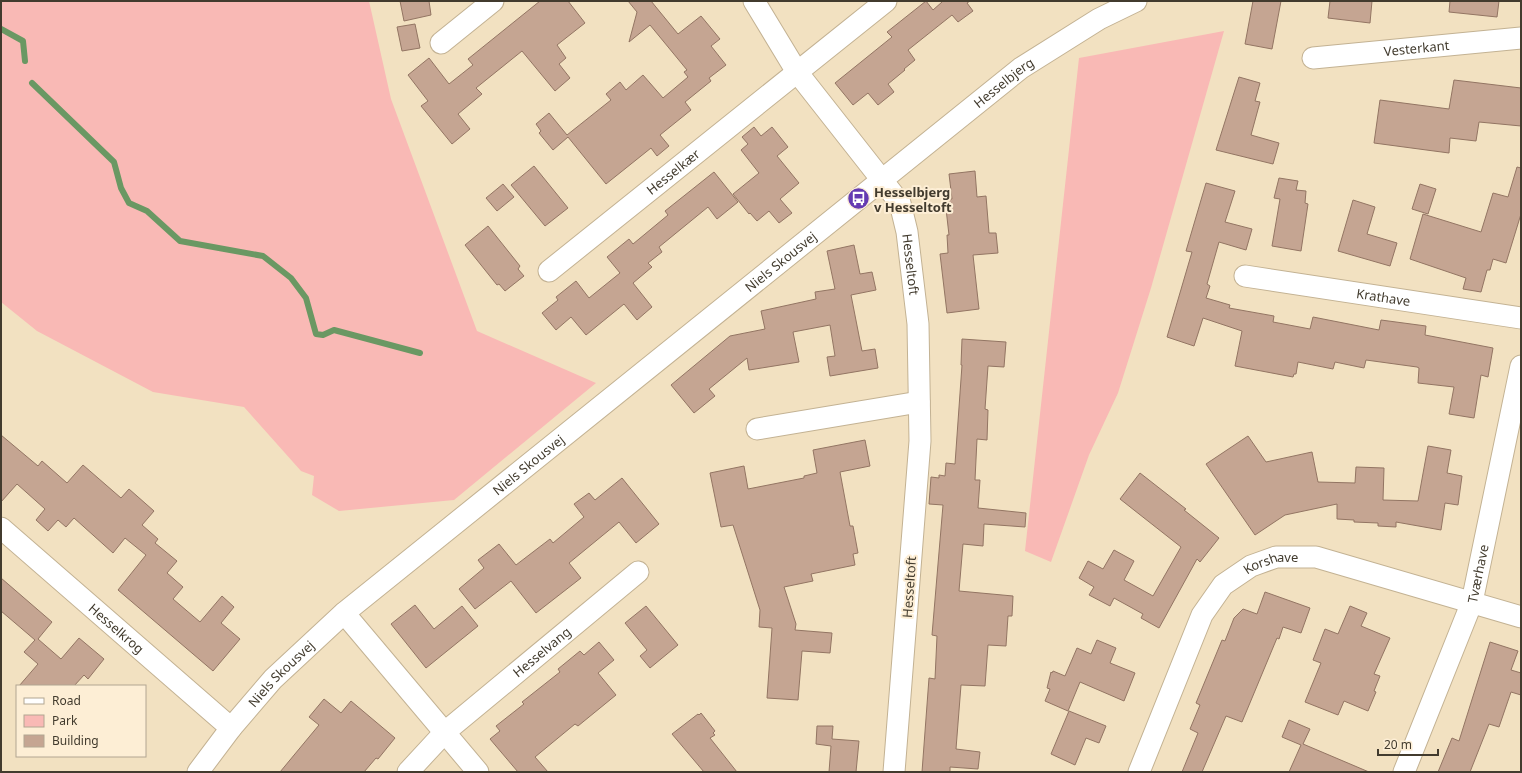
<svg xmlns="http://www.w3.org/2000/svg" width="1522" height="773" font-family="'Noto Sans',sans-serif">
  <style>
    .green { fill: #f9b9b5 }
    .lines { fill: none; stroke-linecap: round; stroke-linejoin: round }
    .stream { stroke: #6a9863; stroke-width: 6 }
    .building { fill: #c5a592; stroke: #937563 }
    .street-casing { stroke: #c3b293; stroke-width: 23 }
    .street { stroke: #fff; stroke-width: 21 }
    .labels { text-anchor: middle; stroke-width: 4; stroke-linejoin: round; paint-order: stroke }
    .street-label { font-size: 13px; fill: #423b2e; stroke: #fdeed5 }
    .poi-label { font-size: 13px; font-weight: bold; fill: #423b2e; stroke: #fdeed5; text-anchor: start }
  </style>
  <rect width="100%" height="100%" fill="#f2e1c1"/>
  <g class="green">
    <polygon points="1,1 369,1 391,99 477,331 596,383 454,500 339,511 312,495 314,476 301,471 244,407 153,392 37,331 1,302"/>
    <polygon points="1224,31 1151,288 1118,393 1089,455 1051,562 1025,551 1079,58"/>
  </g>
  <g class="lines">
    <g class="stream">
      <polyline points="1,29 23,41 25,61"/>
      <polyline points="32,83 114,162 121,188 129,203 147,211 180,241 263,256 291,278 306,298 316,334 323,335 334,330 420,353"/>
    </g>
  </g>
  <g class="building">
    <polygon points="400,1 429,1 431,15 404,21"/>
    <polygon points="540,1 568,1 585,23 557,45 566,58 559,64 570,78 555,91 522,51 476,88 482,94 458,114 470,129 452,144 421,106 428,101 408,75 429,58 449,84 473,65 468,59"/>
    <polygon points="628,1 651,1 678,34 701,16 720,39 711,46 726,65 709,78 711,81 685,102 691,110 660,135 669,146 657,156 651,148 606,184 568,137 553,150 539,133 541,131 536,124 549,113 567,135 611,100 606,94 620,82 626,90 643,75 663,98 688,77 684,72 687,70 650,25 629,42 637,12"/>
    <polygon points="926,1 933,10 942,2 941,1 970,1 967,3 973,11 958,22 952,15 908,50 915,60 904,69 905,70 888,84 894,92 878,105 868,93 853,105 835,83 892,37 887,32"/>
    <polygon points="1253,1 1281,1 1272,49 1245,44"/>
    <polygon points="1330,1 1372,1 1370,23 1328,18"/>
    <polygon points="1450,1 1499,1 1497,17 1449,12"/>
    <polygon points="415,24 420,48 402,51 397,27"/>
    <polygon points="1239,77 1260,83 1255,101 1260,102 1251,135 1279,143 1273,164 1216,150"/>
    <polygon points="1454,80 1521,88 1521,126 1479,122 1476,141 1450,138 1449,153 1374,143 1380,100 1449,109"/>
    <polygon points="754,127 761,136 772,127 788,147 777,156 799,183 780,199 792,213 779,223 769,211 757,221 750,213 749,214 733,194 759,173 741,150 748,144 742,137"/>
    <polygon points="534,166 568,208 545,226 511,185"/>
    <polygon points="1517,167 1521,168 1521,214 1506,263 1493,259 1490,270 1487,270 1481,292 1463,289 1466,278 1410,259 1423,214 1481,232 1493,193 1508,197"/>
    <polygon points="975,171 977,197 986,196 989,233 996,233 998,253 973,255 979,309 947,313 940,254 948,253 947,235 949,235 945,200 952,199 949,174"/>
    <polygon points="714,172 738,202 717,219 708,207 659,247 662,252 648,263 652,267 633,283 652,307 637,320 624,304 586,335 571,317 556,330 542,313 558,300 556,297 576,281 589,298 620,273 607,257 629,239 633,244 668,215 665,211"/>
    <polygon points="1279,178 1298,181 1296,190 1306,191 1305,203 1308,204 1301,251 1272,246 1280,199 1274,198"/>
    <polygon points="1206,183 1235,191 1225,222 1252,229 1246,250 1219,242 1207,284 1210,286 1206,298 1230,305 1229,308 1274,316 1273,322 1310,329 1313,317 1379,330 1381,320 1426,326 1425,335 1493,348 1488,377 1481,375 1474,418 1449,414 1454,387 1418,383 1419,368 1417,367 1366,360 1364,368 1335,362 1333,369 1298,362 1296,374 1294,374 1293,377 1235,366 1242,331 1203,318 1194,346 1167,337 1192,252 1186,251"/>
    <polygon points="503,184 514,197 497,211 486,198"/>
    <polygon points="1420,184 1436,189 1428,214 1412,209"/>
    <polygon points="1353,200 1375,207 1367,234 1397,243 1390,266 1338,251"/>
    <polygon points="488,226 520,266 518,269 524,276 505,291 499,284 497,285 465,245"/>
    <polygon points="854,245 860,274 872,272 876,290 851,295 862,351 875,349 878,368 830,376 827,357 835,356 830,325 793,332 799,362 749,370 747,358 709,389 715,396 694,413 671,385 730,336 765,329 761,311 816,299 815,292 835,289 827,251"/>
    <polygon points="962,339 1006,342 1004,367 988,366 985,409 988,410 987,440 977,439 975,480 980,480 978,508 1026,513 1025,527 984,524 983,546 963,544 959,591 1013,596 1012,616 1008,616 1006,646 988,645 985,686 961,685 956,749 980,752 978,769 950,767 950,772 922,772 929,678 935,679 937,636 932,635 943,505 929,504 931,477 939,478 939,475 945,476 946,463 955,464 962,365 961,365"/>
    <polygon points="1,435 38,466 42,461 67,483 83,465 121,498 129,489 154,511 142,525 158,539 155,543 177,561 167,573 183,587 173,599 200,622 222,596 234,607 221,623 240,639 213,671 118,590 146,555 125,538 113,553 74,518 66,527 58,520 48,531 36,520 45,509 17,484 1,502"/>
    <polygon points="1248,436 1266,462 1312,452 1318,482 1355,483 1356,467 1384,468 1383,500 1418,501 1428,446 1451,450 1447,473 1462,476 1458,505 1445,503 1441,530 1396,522 1396,527 1378,526 1378,523 1354,522 1354,520 1337,519 1337,504 1285,515 1255,535 1206,464"/>
    <polygon points="865,440 870,466 840,472 850,526 853,526 858,553 853,554 855,565 811,574 813,581 784,587 796,624 795,630 832,633 830,653 802,651 798,700 767,698 772,628 759,627 760,610 733,525 721,527 710,473 744,466 748,489 804,478 804,476 817,473 813,450"/>
    <polygon points="1140,473 1186,509 1184,510 1219,538 1200,562 1197,559 1159,628 1141,618 1143,614 1114,598 1110,606 1089,595 1094,587 1079,578 1088,561 1103,569 1114,550 1134,561 1124,580 1153,596 1181,547 1120,499"/>
    <polygon points="622,478 659,524 636,543 619,522 569,563 581,578 536,613 511,581 475,609 459,589 484,568 478,560 499,544 516,565 550,539 553,543 584,517 574,504 589,493 595,500"/>
    <polygon points="1,578 52,622 38,639 61,659 79,638 104,659 88,679 84,675 74,686 19,686 38,664 24,652 35,640 1,611"/>
    <polygon points="1265,592 1310,608 1301,633 1283,627 1279,639 1277,638 1242,722 1226,716 1202,772 1182,772 1198,733 1190,729 1200,705 1196,703 1222,640 1225,641 1234,618 1243,609 1257,614"/>
    <polygon points="415,605 434,629 462,606 478,626 426,668 391,624"/>
    <polygon points="646,606 678,645 650,668 640,656 647,650 625,623"/>
    <polygon points="1350,606 1367,613 1361,626 1390,638 1374,674 1380,676 1374,691 1376,692 1368,711 1344,701 1338,715 1305,702 1321,663 1313,660 1325,629 1338,634"/>
    <polygon points="1097,640 1116,648 1110,663 1135,673 1124,701 1080,682 1068,711 1045,701 1050,689 1047,688 1051,672 1052,673 1053,671 1065,676 1077,648 1091,654"/>
    <polygon points="599,642 614,660 598,673 616,695 578,726 575,724 535,757 548,772 518,772 490,739 500,731 496,726 524,704 522,702 560,672 558,669 580,651 584,655"/>
    <polygon points="1490,642 1518,651 1511,670 1521,673 1521,695 1511,692 1499,727 1489,724 1470,772 1438,772 1452,738 1459,741"/>
    <polygon points="324,699 341,713 351,701 395,738 378,759 376,758 364,772 280,772 319,725 309,717"/>
    <polygon points="1069,711 1106,726 1099,743 1086,738 1075,765 1051,754"/>
    <polygon points="701,713 715,731 713,733 715,735 710,738 737,772 704,772 672,734 698,714 699,715"/>
    <polygon points="1289,720 1310,729 1303,744 1369,772 1289,772 1301,745 1282,737"/>
    <polygon points="817,726 833,726 832,739 859,741 856,772 829,772 831,746 816,744"/>
  </g>
  <g class="lines">
    <defs>
      <g id="street">
        <path id="s1" d="M 754,1 L 797,72 L 900,203 L 907,232 L 918,324 L 920,441 L 894,772"/>
        <polyline points="441,43 493,1"/>
        <path id="s2" d="M 1313,58 L 1521,38"/>
        <path id="s3" d="M 549,271 L 886,1"/>
        <path id="s4" d="M 1245,276 L 1521,318"/>
        <polyline points="757,429 919,402"/>
        <path id="s5" d="M 1,528 L 231,728"/>
        <polyline points="344,613 478,772"/>
        <path id="s6" d="M 198,772 L 231,728 L 273,679 L 344,613 L 1021,68 L 1099,19 L 1136,1"/>
        <path id="s7" d="M 408,772 L 445,732 L 638,572"/>
        <path id="s8" d="M 1139,772 L 1202,615 L 1223,585 L 1251,566 L 1276,557 L 1316,557 L 1521,617"/>
        <path id="s9" d="M 1404,772 L 1472,602 L 1521,366"/>
      </g>
    </defs>
    <use href="#street" class="street-casing"/>
    <use href="#street" class="street"/>
  </g>
  <defs>
    <symbol id="bus-disc" viewBox="-11 -11 22 22"><circle r="9.5" fill="#643ab2" stroke="#fdeed5"/><path d="M-5-6H5V4H4V6H2V4H-2V6H-4V4H-5ZM-3.5-4V0h7V-4ZM-3.5 1.2v1.5H-2V1.2ZM2 1.2v1.5H3.5V1.2Z" fill="#fff"/></symbol>
  </defs>
  <g fill-rule="evenodd">
    <use href="#bus-disc" x="846" y="186" width="25" height="25"/>
  </g>
  <g class="labels">
    <g class="street-label">
      <text dy="5" stroke="none"><textPath href="#s2" startOffset="104">Vesterkant</textPath></text>
      <text dy="5" stroke="none"><textPath href="#s6" startOffset="1063">Hesselbjerg</textPath></text>
      <text dy="5" stroke="none"><textPath href="#s3" startOffset="159">Hesselkær</textPath></text>
      <text dy="5" stroke="none"><textPath href="#s6" startOffset="777">Niels Skousvej</textPath></text>
      <text dy="5" stroke="none"><textPath href="#s1" startOffset="312">Hesseltoft</textPath></text>
      <text dy="5" stroke="none"><textPath href="#s4" startOffset="140">Krathave</textPath></text>
      <text dy="5" stroke="none"><textPath href="#s6" startOffset="453">Niels Skousvej</textPath></text>
      <text dy="5" stroke="none"><textPath href="#s8" startOffset="260">Korshave</textPath></text>
      <text dy="5" stroke="none"><textPath href="#s9" startOffset="212">Tværhave</textPath></text>
      <text transform="translate(909 587) rotate(-86)" y="5">Hesseltoft</text>
      <text dy="5" stroke="none"><textPath href="#s5" startOffset="153">Hesselkrog</textPath></text>
      <text dy="5" stroke="none"><textPath href="#s7" startOffset="180">Hesselvang</textPath></text>
      <text dy="5" stroke="none"><textPath href="#s6" startOffset="129">Niels Skousvej</textPath></text>
    </g>
    <g class="poi-label">
      <text x="874" y="197">Hesselbjerg<tspan x="874" dy="15">v Hesseltoft</tspan></text>
    </g>
  </g>
  <rect width="1522" height="773" fill="none" stroke="#423b2e" stroke-width="4"/>
  <rect x="16" y="685" width="130" height="72" fill="#fdeed5" stroke="#b2a692"/>
  <rect x="24" y="698" width="20" height="6" fill="#ffffff" stroke="#b2a692"/>
  <text x="52" y="705" font-size="12" fill="#423b2e">Road</text>
  <rect x="24" y="715" width="20" height="12" fill="#f9b9b5" stroke="#b2a692"/>
  <text x="52" y="725" font-size="12" fill="#423b2e">Park</text>
  <rect x="24" y="735" width="20" height="12" fill="#c5a592" stroke="#b2a692"/>
  <text x="52" y="745" font-size="12" fill="#423b2e">Building</text>
  <path d="M1378 749v6h60v-6" fill="none" stroke="#423b2e" stroke-width="2"/>
  <text x="1384" y="749" font-size="12" fill="#423b2e" stroke="#fdeed5" stroke-width="3" paint-order="stroke">20 m</text>
</svg>
